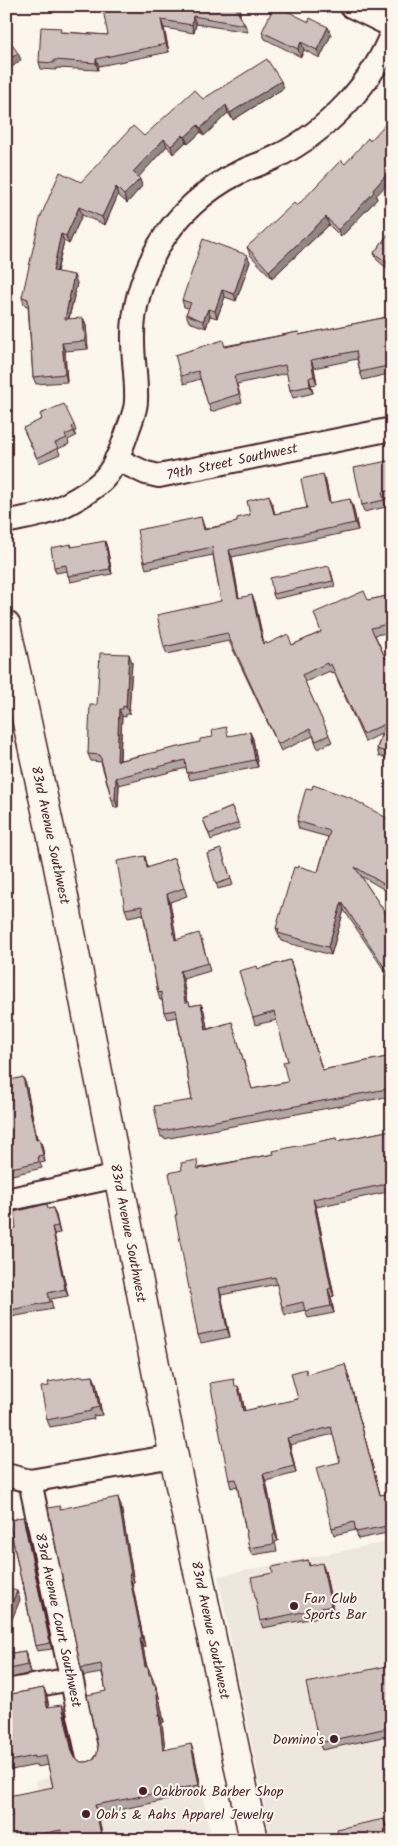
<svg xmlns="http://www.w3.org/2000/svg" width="398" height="1846" font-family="Kalam,sans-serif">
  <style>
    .built { fill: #eee7de }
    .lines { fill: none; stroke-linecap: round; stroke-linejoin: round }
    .minor-casing { stroke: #4a1f2b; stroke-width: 26 }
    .tertiary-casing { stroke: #4a1f2b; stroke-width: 31 }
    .minor { stroke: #fbf7ec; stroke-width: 22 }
    .tertiary { stroke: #fbf7ec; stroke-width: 28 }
    .wall { fill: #b2a7a2; stroke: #4a1f2b }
    .shaded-wall { fill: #918884; stroke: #4a1f2b }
    .building { fill: #cfc2bc; stroke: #4a1f2b }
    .poi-dot { fill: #4a1f2b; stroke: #fbf7ec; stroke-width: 2 }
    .labels { text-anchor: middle; stroke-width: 4; stroke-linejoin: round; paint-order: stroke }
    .street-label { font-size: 14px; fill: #4a1f2b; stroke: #fbf7ec }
    .poi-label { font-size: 14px; fill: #4a1f2b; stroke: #fbf7ec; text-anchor: start }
  </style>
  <rect width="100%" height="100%" fill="#fbf7ec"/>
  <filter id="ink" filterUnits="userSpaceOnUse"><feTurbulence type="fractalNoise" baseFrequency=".02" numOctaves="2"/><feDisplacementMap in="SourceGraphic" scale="10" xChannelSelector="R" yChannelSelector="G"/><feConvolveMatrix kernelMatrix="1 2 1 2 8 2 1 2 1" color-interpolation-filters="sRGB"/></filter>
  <g filter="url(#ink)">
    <g class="built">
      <polygon points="392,1541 392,1840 271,1840 218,1576"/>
      <polygon points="191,1744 212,1840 47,1840 36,1781"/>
    </g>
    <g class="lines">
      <defs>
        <g id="minor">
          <polyline points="351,6 392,26"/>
          <polyline points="116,459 146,473 159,476 392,429"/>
          <path d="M 6,522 C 18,519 31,517 43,514 C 61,509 96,490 107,475 C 117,462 123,445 128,430 C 131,421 136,410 136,401 C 137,381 133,361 133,341 C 132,309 143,275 158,247 C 176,216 206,189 238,173 C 250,167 264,163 276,157 C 326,132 373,84 392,32"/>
          <polyline points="6,1200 118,1176"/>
          <polyline points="6,1475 30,1481 173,1456"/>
          <polyline points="30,1481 88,1758"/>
          <polyline points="6,1691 71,1679"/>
        </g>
        <polyline id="tertiary" points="6,625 57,861 158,1380 254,1840"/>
      </defs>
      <use href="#minor" class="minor-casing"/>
      <use href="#tertiary" class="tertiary-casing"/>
      <use href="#minor" class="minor"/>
      <use href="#tertiary" class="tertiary"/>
    </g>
    <g class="wall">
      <polygon points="120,6 241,6 240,16 245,25 248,32 196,24 194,33 164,28 169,52 99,66 98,70 56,68 56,70 41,69 39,62 62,32 108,35"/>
      <polygon points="262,32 331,35 320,58 304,50 301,57 265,39"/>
      <polygon points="284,88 233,120 228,113 204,136 201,132 188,144 186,142 173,154 167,146 138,177 142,186 127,203 118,195 105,225 82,215 69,244 64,241 57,272 77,283 69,319 86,325 88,349 65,351 67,382 36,384 33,377 28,306 24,305 22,297 81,182 144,136 203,99"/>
      <polygon points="376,196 377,199 341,237 329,225 272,278 250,255 247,247 297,206"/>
      <polygon points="392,229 392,266 389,270 377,260 374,253"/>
      <polygon points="247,255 250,262 236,301 225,297 217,318 210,316 206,328 189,322 186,314 189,308 184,307 182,300"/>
      <polygon points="392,316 392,373 363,380 360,372 357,359 314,368 317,384 311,385 313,393 293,398 290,390 287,373 237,384 242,402 211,412 200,379 184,384 181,376 225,346 298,332 299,335"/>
      <polygon points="74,425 76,431 74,432 76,436 68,440 69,444 58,449 60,454 39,463 23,428"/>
      <polygon points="392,460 392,497 384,499 386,507 364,512 362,505"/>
      <polygon points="323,474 326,482 330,503 353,506 358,530 232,557 239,598 255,602 264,643 267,644 292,645 321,632 368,600 392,595 392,632 375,635 386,659 392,658 392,760 379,756 377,749 381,734 365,742 334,672 331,673 330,671 305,682 332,742 318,749 313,736 281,751 229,641 167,654 164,647 221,601 213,555 146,569 144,562 201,517 205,529 237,522 272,503 275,514 307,508"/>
      <polygon points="71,544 72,547 107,547 112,574 70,582 67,571 56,573 54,567"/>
      <polygon points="331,571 335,586 275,599 273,594"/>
      <polygon points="132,662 129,714 126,714 126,717 122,716 120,760 250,732 253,739 258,767 190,780 186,768 119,785 118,807 114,807 101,762 91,761 88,754 97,705"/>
      <polygon points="232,807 240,828 211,840 203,819"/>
      <polygon points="297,821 392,821 392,894 361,876 392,923 392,982 344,910 331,955 281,941 276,928 318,872 328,837 299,829"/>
      <polygon points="221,849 233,885 218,889 207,854"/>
      <polygon points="145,856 148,868 174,858 187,896 170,902 176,940 202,941 210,971 183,979 187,1002 189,1002 190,1006 201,1004 204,1011 207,1029 232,1022 252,1089 288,1082 288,1061 277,1020 255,1025 253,1018 258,969 290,960 322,1070 392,1056 392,1096 164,1139 164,1137 161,1137 159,1130 192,1100 177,1017 167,1019 164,1012 162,1000 160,1000 158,993 143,914 128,917 125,909"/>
      <polygon points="6,1076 8,1081 26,1084 37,1138 39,1138 42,1145 45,1162 40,1163 42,1168 8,1176 6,1171"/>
      <polygon points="392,1130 392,1191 316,1207 334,1296 331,1297 334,1313 308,1318 305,1310 285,1315 282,1307 277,1284 221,1295 230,1337 201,1343 198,1335 177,1215 199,1168 274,1154 336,1138 337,1141"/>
      <polygon points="53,1208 60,1233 54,1234 68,1296 51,1299 53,1309 6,1318 6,1230 16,1228 49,1209"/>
      <polygon points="347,1371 380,1495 392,1493 392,1532 358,1539 356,1530 334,1535 332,1528 340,1462 333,1434 290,1445 296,1473 266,1481 278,1541 275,1542 277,1551 252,1555 249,1548 237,1486 231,1488 229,1480 237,1386 241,1393 245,1411 298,1399 308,1374"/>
      <polygon points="93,1376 96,1383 102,1415 93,1416 94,1419 50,1427 47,1420 49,1386"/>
      <polygon points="121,1506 134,1582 132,1583 145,1647 143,1647 147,1667 148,1667 158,1692 164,1722 162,1723 165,1750 194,1753 202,1793 98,1814 103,1840 63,1840 63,1838 56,1840 6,1840 12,1816 53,1787 48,1765 37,1767 37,1765 6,1771 6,1695 44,1688 47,1697 49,1707 65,1713 75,1758 81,1762 87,1762 93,1760 97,1754 106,1691 102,1673 84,1676 81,1668 61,1509"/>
      <polygon points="23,1517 25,1522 52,1649 37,1651 35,1646 24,1590 22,1584 8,1519 16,1520"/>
      <polygon points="308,1560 310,1566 325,1571 334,1614 263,1628 260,1621 273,1573"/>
      <polygon points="25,1651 28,1660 31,1673 6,1679 6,1654"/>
      <polygon points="392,1665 392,1735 322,1750 319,1743"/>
    </g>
    <g class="shaded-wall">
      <polygon points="237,6 241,6 239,18 237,11"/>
      <polygon points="193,16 196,24 194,33 192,25"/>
      <polygon points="161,20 164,28 169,52 166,44"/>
      <polygon points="328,27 331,35 320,58 317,50"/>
      <polygon points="301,42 304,50 301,57 298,49"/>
      <polygon points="18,53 21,60 6,72 6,62"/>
      <polygon points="96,59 99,66 98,70 96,63"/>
      <polygon points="281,81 284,88 233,120 230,113"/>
      <polygon points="226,105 228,113 204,136 201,128"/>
      <polygon points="198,125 201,132 188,144 185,137"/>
      <polygon points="183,135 186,142 173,154 171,146"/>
      <polygon points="164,139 167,146 136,180 133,172"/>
      <polygon points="392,168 392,179 376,196 377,199 341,237 338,230"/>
      <polygon points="140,179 142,186 127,203 124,195"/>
      <polygon points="116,187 118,195 105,225 102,217"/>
      <polygon points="79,207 82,215 69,244 66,236"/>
      <polygon points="326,217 329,225 272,278 269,271"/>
      <polygon points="61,234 64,241 55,278 53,271"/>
      <polygon points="247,255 250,262 236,301 234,294"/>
      <polygon points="391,256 392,259 392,266 389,270 386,262"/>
      <polygon points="74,275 77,283 67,326 65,319"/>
      <polygon points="222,290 225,297 217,318 215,311"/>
      <polygon points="208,309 210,316 206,328 203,321"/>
      <polygon points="83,318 86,325 88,349 85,341"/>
      <polygon points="62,343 65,351 67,382 65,374"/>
      <polygon points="311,360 314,368 317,384 314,376"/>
      <polygon points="309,378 311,385 313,393 310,386"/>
      <polygon points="323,474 326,482 332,511 329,503"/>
      <polygon points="269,495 272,503 276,522 274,514"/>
      <polygon points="350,499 353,506 358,530 355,523"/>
      <polygon points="105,541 107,547 112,574 110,569"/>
      <polygon points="229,550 232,557 240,605 238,598"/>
      <polygon points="252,595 255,602 265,651 263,644"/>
      <polygon points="129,654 132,662 129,714 126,707"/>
      <polygon points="119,709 122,716 119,768 117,761"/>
      <polygon points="250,732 253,739 258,767 255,760"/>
      <polygon points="116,778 119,785 118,807 115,800"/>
      <polygon points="167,894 170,902 178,948 175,940"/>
      <polygon points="342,902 344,910 331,955 328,947"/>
      <polygon points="290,960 293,968 324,1077 322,1070"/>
      <polygon points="180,971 183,979 188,1010 185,1002"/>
      <polygon points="201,1004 204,1011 209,1037 206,1030"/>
      <polygon points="23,1077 26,1084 38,1146 36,1139"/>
      <polygon points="39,1138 42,1145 45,1162 43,1155"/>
      <polygon points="313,1199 316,1207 334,1296 331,1288"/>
      <polygon points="53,1208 56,1215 60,1233 58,1226"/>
      <polygon points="52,1227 54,1234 68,1296 65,1289"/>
      <polygon points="219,1288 221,1295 230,1337 227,1329"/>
      <polygon points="328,1289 331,1297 334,1313 331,1306"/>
      <polygon points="345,1364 347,1371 382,1502 380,1495"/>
      <polygon points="93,1376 96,1383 102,1415 99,1407"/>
      <polygon points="238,1386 241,1393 246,1418 243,1411"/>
      <polygon points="287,1438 290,1445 296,1473 294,1466"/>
      <polygon points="263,1474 266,1481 278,1541 275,1534"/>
      <polygon points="118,1497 121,1506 134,1582 131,1574"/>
      <polygon points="6,1513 10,1522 6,1529"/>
      <polygon points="23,1517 25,1522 52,1649 50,1643"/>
      <polygon points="322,1563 325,1571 334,1614 331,1606"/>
      <polygon points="129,1574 132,1583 145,1647 142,1638"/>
      <polygon points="17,1591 20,1600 6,1634 6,1618"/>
      <polygon points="140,1639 143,1647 148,1676 145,1667"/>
      <polygon points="25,1651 28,1660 31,1673 27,1665"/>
      <polygon points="155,1684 158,1692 164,1722 160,1714"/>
      <polygon points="44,1688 47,1697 50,1715 47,1707"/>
      <polygon points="62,1705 65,1713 75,1761 72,1752"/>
      <polygon points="159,1714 162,1723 166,1759 163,1750"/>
      <polygon points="191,1744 194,1753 202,1793 199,1785"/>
      <polygon points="95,1805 98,1814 103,1840 102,1840"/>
      <polygon points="384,1819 387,1827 389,1840 388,1840"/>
    </g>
    <g class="building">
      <polygon points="120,6 237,6 237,11 245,25 193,16 192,25 161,20 166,44 96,59 96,63 54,60 54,63 39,62 41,27 61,28 60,32 108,35 103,10"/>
      <polygon points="274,6 277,6 309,22 310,18 328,27 317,50 301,42 298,49 262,32"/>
      <polygon points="6,36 18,53 6,62"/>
      <polygon points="267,59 281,81 230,113 226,105 201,128 198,125 185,137 183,135 171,146 164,139 133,172 140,179 124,195 116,187 102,217 79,207 66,236 61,234 53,271 74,275 65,319 83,318 85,341 62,343 65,374 33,377 28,299 22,297 40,218 60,172 81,182 133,126 144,136 194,90 203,99"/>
      <polygon points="392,117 392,168 373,190 374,192 338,230 326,217 269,271 247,247 294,203 297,206 341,160 345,164 368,138 370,141"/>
      <polygon points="392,229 392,256 386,262 374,253"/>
      <polygon points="203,239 247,255 234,294 222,290 215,311 208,309 203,321 186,314 191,303 182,300"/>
      <polygon points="392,316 392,365 360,372 356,351 311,360 314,376 309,378 310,386 290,390 285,365 234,376 239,394 208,404 198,371 181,376 175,355 223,340 225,347 298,332 299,335"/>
      <polygon points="64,404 74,425 72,427 74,431 65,435 67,438 55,443 58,448 37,458 23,428 42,419 40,414"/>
      <polygon points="392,460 392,490 382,492 384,500 362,505 354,468"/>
      <polygon points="323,474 329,503 350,499 355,523 229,550 238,598 252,595 263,644 266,642 267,644 288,634 292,645 321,632 314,613 364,591 368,600 392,595 392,623 371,628 386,659 391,656 392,658 392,754 377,749 385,724 363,734 331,664 328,666 327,663 302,675 329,735 316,741 310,729 278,744 227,633 164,647 157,615 221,601 212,547 144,562 137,530 201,517 204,530 237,522 237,518 250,515 247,501 269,495 274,514 307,508 301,479"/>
      <polygon points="105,541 110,569 68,576 66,565 54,567 51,548 71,544 71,547"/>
      <polygon points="329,566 333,581 273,594 270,578"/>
      <polygon points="100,653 129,654 126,707 123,706 123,709 119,709 117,761 200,742 200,739 213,737 212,730 226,727 228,736 250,732 255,760 187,773 185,760 116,778 115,800 112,800 100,755 88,754 90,705 97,705"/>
      <polygon points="313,785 351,798 392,821 392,889 355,867 392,923 392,979 342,902 328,947 278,933 279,929 276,928 294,867 297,868 298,866 318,872 330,831 297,821 306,788 312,789"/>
      <polygon points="232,807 238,823 209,834 203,819"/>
      <polygon points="221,849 231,879 216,884 207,854"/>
      <polygon points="145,856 147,868 174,858 184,888 167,894 175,940 199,933 208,963 180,971 185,1002 189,1002 190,1006 201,1004 206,1030 232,1022 252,1089 288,1082 283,1062 288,1061 274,1012 253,1018 239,971 257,966 258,969 290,960 322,1070 392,1056 392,1088 162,1131 161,1129 159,1130 154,1106 192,1100 176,1010 164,1012 161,992 158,993 142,906 125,909 117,861"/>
      <polygon points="23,1077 36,1139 39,1138 43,1155 38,1156 39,1162 6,1169 6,1079 7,1081"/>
      <polygon points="392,1130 392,1183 313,1199 331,1288 328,1289 331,1306 305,1311 303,1302 282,1307 275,1277 219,1288 227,1329 198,1335 175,1215 177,1215 169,1173 182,1170 181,1163 197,1160 198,1169 274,1154 273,1151 336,1138 337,1141"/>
      <polygon points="47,1204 48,1209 53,1208 58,1226 52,1227 65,1289 48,1293 50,1302 6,1311 6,1230 16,1228 14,1212"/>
      <polygon points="345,1364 380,1495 392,1493 392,1525 356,1532 354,1522 332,1528 316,1468 340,1462 331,1427 287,1438 294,1466 263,1474 275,1534 273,1535 274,1544 249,1548 236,1479 229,1480 210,1383 234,1379 235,1386 238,1386 243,1411 298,1399 291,1373 306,1369 307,1374"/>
      <polygon points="83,1376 83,1377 93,1376 99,1407 91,1409 91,1411 47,1420 41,1387 49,1386 48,1382"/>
      <polygon points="118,1497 131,1574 129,1574 142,1638 140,1639 145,1667 148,1667 149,1675 151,1675 153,1684 155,1684 160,1714 159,1714 163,1750 191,1744 199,1785 95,1805 102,1840 63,1840 61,1830 10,1840 6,1840 6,1818 12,1816 8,1796 53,1787 46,1756 34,1758 34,1756 6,1762 6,1695 44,1688 47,1707 62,1705 72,1752 75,1758 81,1762 87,1762 93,1760 97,1754 98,1747 87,1695 106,1691 101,1664 81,1668 48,1508 60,1506 60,1509"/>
      <polygon points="8,1517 16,1520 16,1518 23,1517 50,1643 35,1646 23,1582 22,1584"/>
      <polygon points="308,1560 309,1566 322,1563 331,1606 260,1621 251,1577 273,1573 272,1567"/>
      <polygon points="6,1587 17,1591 6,1618"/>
      <polygon points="25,1651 27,1665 6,1670 6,1654"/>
      <polygon points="392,1665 392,1727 319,1743 306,1683"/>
      <polygon points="384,1819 388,1840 339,1840 337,1829"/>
    </g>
  </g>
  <g class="poi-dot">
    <circle cx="294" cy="1606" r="5"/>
    <circle cx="334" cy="1739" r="5"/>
    <circle cx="143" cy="1791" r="5"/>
    <circle cx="86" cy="1814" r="5"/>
  </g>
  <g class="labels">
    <g class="street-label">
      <text transform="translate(232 461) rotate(-12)" y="5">79th Street Southwest</text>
      <text transform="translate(51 835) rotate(78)" y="5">83rd Avenue Southwest</text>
      <text transform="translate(129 1233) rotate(79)" y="5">83rd Avenue Southwest</text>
      <text transform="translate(59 1620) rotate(78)" y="5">83rd Avenue Court Southwest</text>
      <text transform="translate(211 1630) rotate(78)" y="5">83rd Avenue Southwest</text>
    </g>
    <g class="poi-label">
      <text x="304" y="1603">Fan Club<tspan x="304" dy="16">Sports Bar</tspan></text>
      <text x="324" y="1744" text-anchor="end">Domino's</text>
      <text x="153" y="1796">Oakbrook Barber Shop</text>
      <text x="96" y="1819">Ooh's &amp; Aahs Apparel Jewelry</text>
    </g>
  </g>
  <rect width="398" height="1846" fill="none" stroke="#fbf7ec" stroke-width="25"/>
  <rect x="12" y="12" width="373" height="1821" fill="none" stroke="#4a1f2b" stroke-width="2" filter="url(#ink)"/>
</svg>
